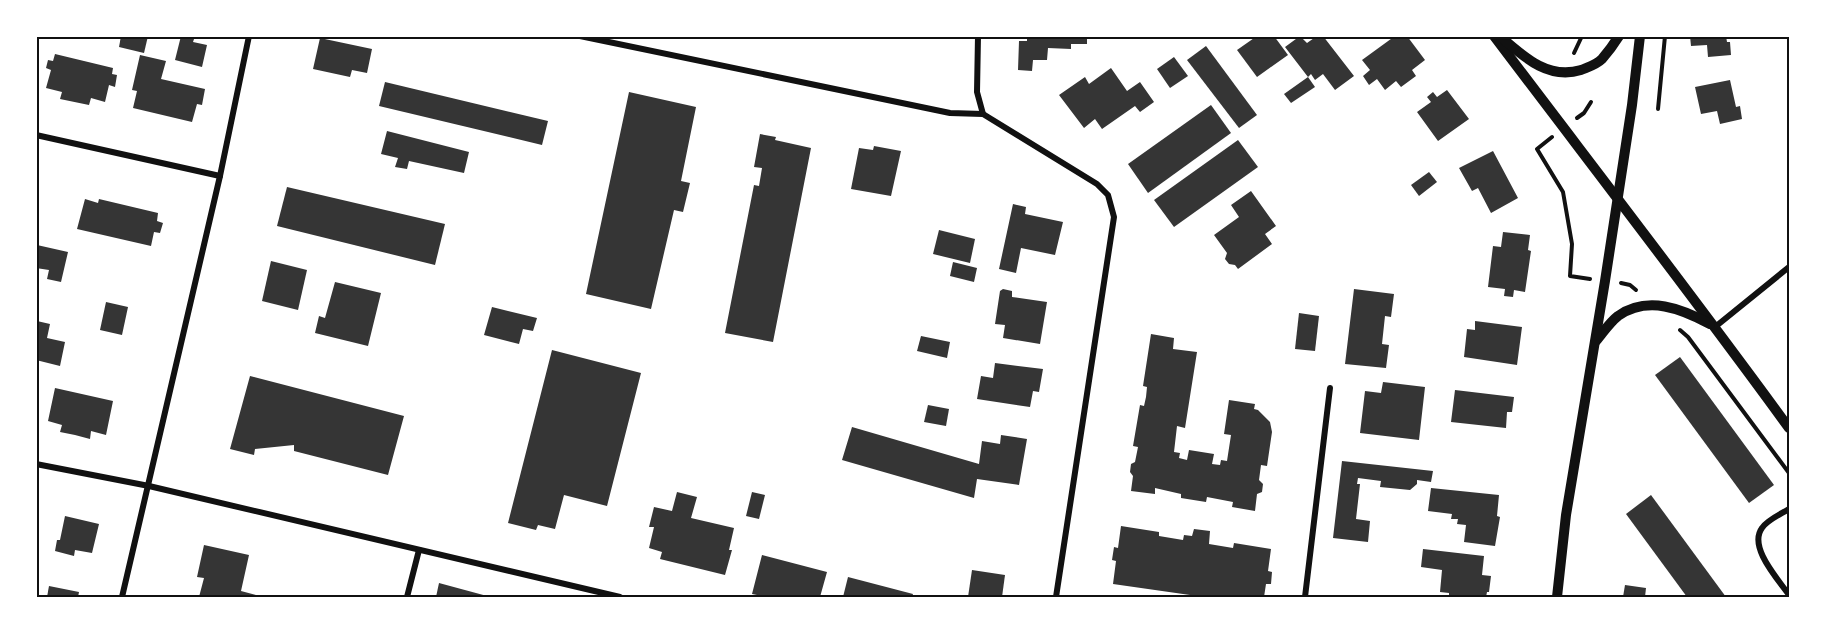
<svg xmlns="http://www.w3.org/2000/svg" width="1825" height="633" font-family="'Varela Round',sans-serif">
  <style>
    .building { fill: #353535 }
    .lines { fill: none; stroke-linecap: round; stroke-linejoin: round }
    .path { stroke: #111; stroke-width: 4 }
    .minor { stroke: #111; stroke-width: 6 }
    .tertiary { stroke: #111; stroke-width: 10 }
    .neatline { fill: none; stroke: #111; stroke-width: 2 }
  </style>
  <rect width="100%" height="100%" fill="#fff"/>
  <g class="building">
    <polygon points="121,36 148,36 144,53 119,47"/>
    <polygon points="181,36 195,36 193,42 207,45 202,67 175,60"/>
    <polygon points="1027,36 1087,36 1087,44 1071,44 1071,49 1048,48 1047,60 1033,60 1032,71 1018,70 1019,41 1027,41"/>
    <polygon points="1257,36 1274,36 1288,55 1257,77 1237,50"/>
    <polygon points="1300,36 1307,43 1317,36 1323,36 1354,76 1335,90 1323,74 1315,80 1311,74 1308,77 1285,47"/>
    <polygon points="1395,36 1407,36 1425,60 1412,70 1416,76 1401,87 1396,81 1385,90 1377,79 1369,85 1363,76 1370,70 1362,60"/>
    <polygon points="1690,36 1726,36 1727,42 1730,42 1731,55 1708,57 1707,45 1691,46"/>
    <polygon points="320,38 372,49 367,73 352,70 350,77 313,69"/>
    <polygon points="1206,46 1257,115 1239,128 1187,60"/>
    <polygon points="55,54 113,68 112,74 117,75 115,87 109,85 105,102 91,98 89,105 60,99 62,92 46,88 51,70 46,68 48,60 53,61"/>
    <polygon points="140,55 166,61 161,79 205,89 202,105 197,104 192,122 133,108 137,91 132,90"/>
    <polygon points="1174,57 1188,76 1170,88 1157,69"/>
    <polygon points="1111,68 1127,91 1140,82 1154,102 1140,112 1135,106 1102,129 1095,119 1084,128 1059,95 1085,77 1089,84"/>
    <polygon points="1308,77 1315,87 1291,103 1284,94"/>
    <polygon points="1730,80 1736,107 1740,106 1742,119 1720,124 1717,111 1701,114 1695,87"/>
    <polygon points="385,82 548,121 542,145 379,106"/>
    <polygon points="1447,90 1469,119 1438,141 1417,112 1431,102 1427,97 1433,92 1437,97"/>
    <polygon points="629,92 696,107 681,181 690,183 683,212 674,210 651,309 586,294"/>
    <polygon points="1211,105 1231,133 1148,193 1128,164"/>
    <polygon points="387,131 469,152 464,173 409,161 407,169 395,167 398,158 381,154"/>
    <polygon points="760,134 776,137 775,140 811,148 773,342 725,333 754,185 759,186 762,168 754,167"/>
    <polygon points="1238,140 1258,167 1174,227 1154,200"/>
    <polygon points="874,146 901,151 891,196 851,189 859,148 873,150"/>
    <polygon points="1493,151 1518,198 1491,213 1478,188 1472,191 1459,168"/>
    <polygon points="1429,172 1437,182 1419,196 1411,185"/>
    <polygon points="287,187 445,224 435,265 277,226"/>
    <polygon points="1251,191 1276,226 1265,234 1272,244 1238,269 1235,265 1229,264 1225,259 1227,253 1214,235 1239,217 1231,205"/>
    <polygon points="85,199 98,203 99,199 158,213 157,221 163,223 160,233 154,232 151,246 77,229"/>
    <polygon points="1013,204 1026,207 1025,214 1063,222 1055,255 1021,248 1016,273 999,269"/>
    <polygon points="939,230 975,239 970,263 933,254"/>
    <polygon points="1503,232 1530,235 1528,250 1531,251 1525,292 1514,290 1513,297 1504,296 1505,289 1488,287 1493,246 1501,247"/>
    <polygon points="37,245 68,252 61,282 47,279 49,270 36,268"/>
    <polygon points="271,261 307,270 298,310 262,301"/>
    <polygon points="953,262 977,268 974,282 950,276"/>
    <polygon points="335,282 381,293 368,346 315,333 319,316 325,318"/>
    <polygon points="1003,289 1012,291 1012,297 1047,302 1040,344 1003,338 1005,325 995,324 1000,291"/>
    <polygon points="1354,289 1394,294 1391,317 1385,316 1382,344 1389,345 1386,368 1345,364"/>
    <polygon points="106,302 128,307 122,335 100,330"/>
    <polygon points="492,307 537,318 533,331 523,329 519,344 484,335"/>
    <polygon points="1299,313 1319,316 1315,351 1295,349"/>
    <polygon points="37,321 50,324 47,338 65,342 60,366 36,360"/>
    <polygon points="1475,321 1522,327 1517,365 1464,357 1467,329 1475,330"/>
    <polygon points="1151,334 1174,338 1173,349 1197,352 1185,428 1177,426 1174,452 1180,453 1179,458 1187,460 1189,450 1214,454 1212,464 1220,465 1221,460 1227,461 1231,435 1224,434 1229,400 1255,404 1254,409 1258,410 1270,422 1272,432 1267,466 1261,465 1259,480 1263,484 1262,492 1257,494 1255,511 1232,507 1233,502 1207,497 1206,502 1181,498 1181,494 1155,488 1155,494 1131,491 1133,476 1130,472 1131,464 1135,462 1138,447 1133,446 1140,405 1144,406 1146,397 1147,387 1143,386"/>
    <polygon points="921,336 950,342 947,358 917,351"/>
    <polygon points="552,350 641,373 607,506 564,495 555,529 538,525 536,530 508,523"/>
    <polygon points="1680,357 1774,485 1749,503 1655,375"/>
    <polygon points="995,363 1043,369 1039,392 1033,391 1030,407 977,399 981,376 993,378"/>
    <polygon points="250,376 404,416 388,475 294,451 294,445 255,449 254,455 230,449"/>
    <polygon points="1383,382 1425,387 1419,440 1360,433 1365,391 1381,393"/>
    <polygon points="55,388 113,401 106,435 91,431 90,439 75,435 60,432 62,425 48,421"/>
    <polygon points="1455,390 1514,397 1512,412 1507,412 1506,428 1451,422"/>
    <polygon points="928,405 949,409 946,426 924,422"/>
    <polygon points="852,427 979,464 982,441 1000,444 1001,435 1027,439 1019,485 977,479 974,498 842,460"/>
    <polygon points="1342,461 1433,471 1431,482 1417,480 1417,484 1410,490 1380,487 1381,481 1358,478 1357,484 1360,484 1356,519 1370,521 1368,542 1333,538"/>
    <polygon points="1431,488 1499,495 1497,516 1500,517 1495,546 1464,542 1466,525 1457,524 1458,519 1451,519 1452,514 1428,511"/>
    <polygon points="677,492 697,497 691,518 734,528 729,550 732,550 725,575 660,559 662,552 649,548 654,527 649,527 654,507 672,511"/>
    <polygon points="752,492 765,495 759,519 746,516"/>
    <polygon points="1651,495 1726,597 1687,597 1626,514"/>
    <polygon points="65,516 99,524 92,553 75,550 74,556 55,551 57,540 60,540"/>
    <polygon points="1121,526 1159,532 1159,536 1183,540 1184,535 1192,536 1194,529 1210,531 1209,544 1233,548 1234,543 1271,549 1268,571 1272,572 1271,584 1266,584 1264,597 1204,597 1113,584 1116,561 1112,560 1114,547 1118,548"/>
    <polygon points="204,545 249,555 241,591 264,597 199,597 204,578 197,577"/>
    <polygon points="1423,549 1484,556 1482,575 1491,576 1489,592 1487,592 1486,597 1449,597 1449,593 1440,592 1442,570 1421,567"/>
    <polygon points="762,555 827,572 820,597 756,597 757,595 752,594"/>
    <polygon points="972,570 1005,575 1002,597 968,597"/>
    <polygon points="848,577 913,594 912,597 843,597"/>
    <polygon points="439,583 487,596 487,597 436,597"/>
    <polygon points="1625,585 1646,588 1645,597 1623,597"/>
    <polygon points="49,586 79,592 78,597 47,597"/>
  </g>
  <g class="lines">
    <g class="path">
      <polyline points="1574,53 1582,36"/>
      <polyline points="1658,109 1665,36"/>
      <polyline points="1577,118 1584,113 1591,102"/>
      <polyline points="1552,137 1537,149 1563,192 1572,244 1570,276 1590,279"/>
      <polyline points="1621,283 1630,285 1636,290"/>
      <polyline points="1680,330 1688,337 1789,473"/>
    </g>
    <g class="minor">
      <polyline points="580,36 950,113 983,114"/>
      <polyline points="978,36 977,92 983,114 1097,184 1108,195 1114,217 1056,597"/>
      <polyline points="36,135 220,176"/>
      <polyline points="1715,327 1789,267"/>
      <polyline points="36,464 149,486 620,597"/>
      <path d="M 1789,509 C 1781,514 1767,520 1762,528 C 1748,547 1778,579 1789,595"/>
      <polyline points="122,597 220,176 249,36"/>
      <polyline points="407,597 419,550"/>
      <polyline points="1305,597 1330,388"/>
    </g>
    <g class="tertiary">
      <path d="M 1494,36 C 1593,167 1693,296 1789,428"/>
      <path d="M 1501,37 C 1524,57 1548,80 1581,70 C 1588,67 1596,65 1602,59 C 1608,52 1614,44 1619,36"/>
      <path d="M 1596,341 C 1603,333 1609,323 1618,316 C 1648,295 1682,309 1710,324"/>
      <polyline points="1557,597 1566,515 1605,281 1632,105 1640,36"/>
    </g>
  </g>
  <rect width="1825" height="633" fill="none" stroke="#ffffff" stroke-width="75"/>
  <rect x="38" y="38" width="1750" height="558" class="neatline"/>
</svg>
